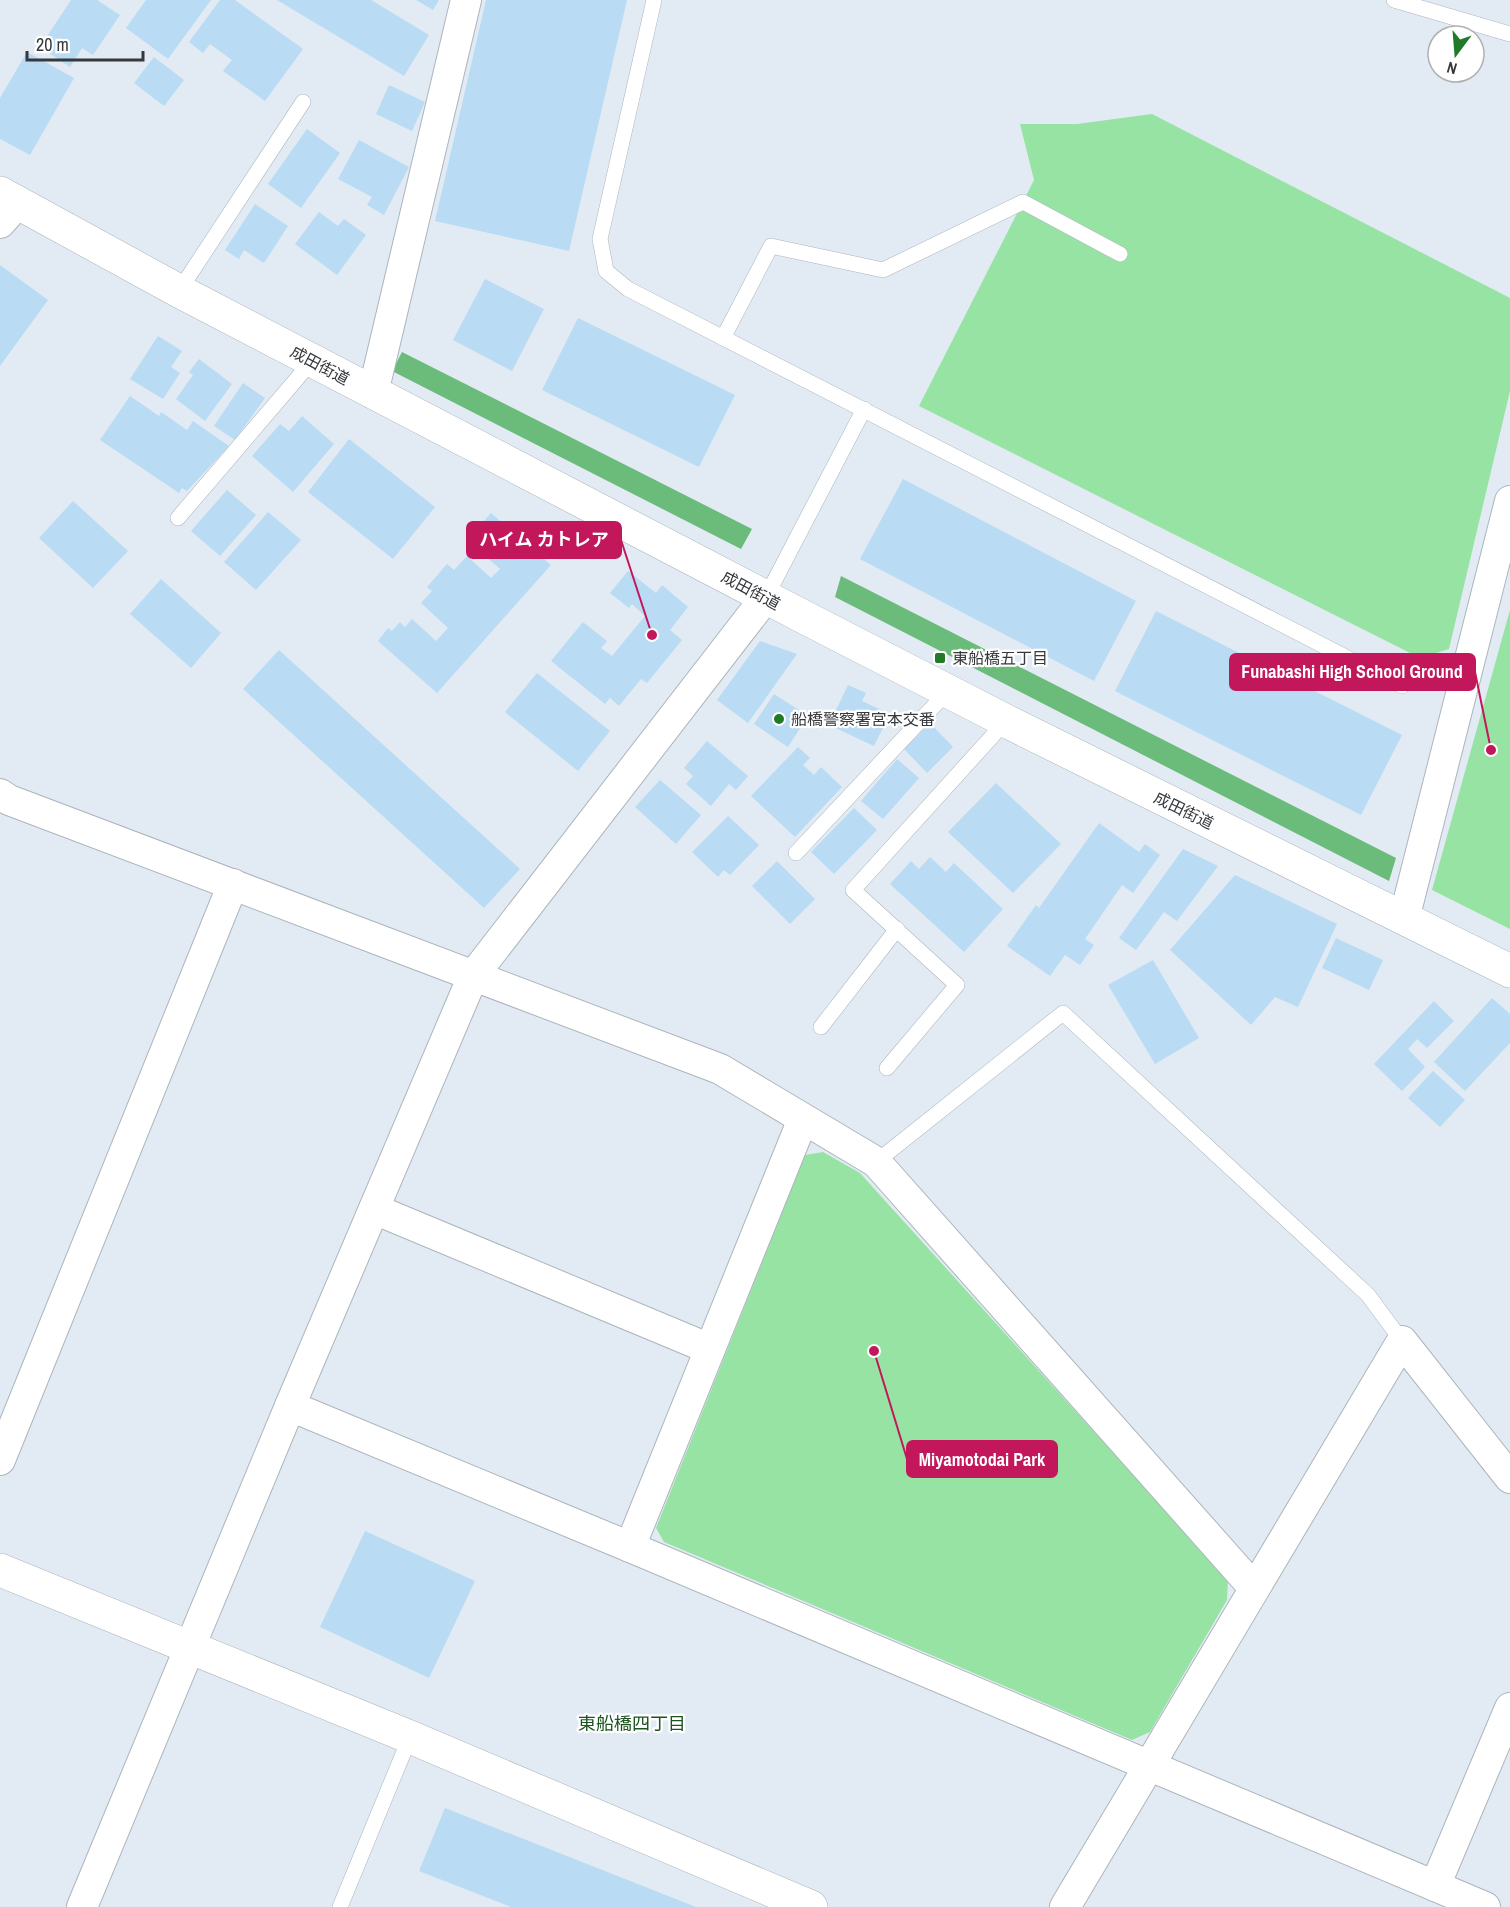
<svg xmlns="http://www.w3.org/2000/svg" width="1510" height="1907" font-family="'Archivo Narrow','Noto Sans JP',sans-serif">
  <style>
    .green { fill: #97e3a3 }
    .forest { fill: #6bbb7a }
    .building { fill: #b9dbf3 }
    .lines { fill: none; stroke-linecap: round; stroke-linejoin: round }
    .service-casing { stroke: #acb5bc; stroke-width: 16 }
    .minor-casing { stroke: #acb5bc; stroke-width: 32 }
    .tertiary-casing { stroke: #acb5bc; stroke-width: 34 }
    .service { stroke: #fff; stroke-width: 15 }
    .minor { stroke: #fff; stroke-width: 30 }
    .tertiary { stroke: #fff; stroke-width: 33 }
    .poi-dot { fill: #207a28; stroke: #fff; stroke-width: 2 }
    .labels { text-anchor: middle; stroke-width: 4.5; stroke-linejoin: round; paint-order: stroke }
    .street-label { font-size: 16px; fill: #36393c; stroke: #fff }
    .poi-label { font-size: 16px; fill: #36393c; stroke: #fff; text-anchor: start }
    .neighbourhood-label { font-size: 18px; fill: #1d5420; stroke: #fff }
    .leader { fill: none; stroke: #c2185b; stroke-width: 2 }
    .callout-dot { fill: #c2185b; stroke: #fff; stroke-width: 2 }
    .callout { fill: #c2185b; stroke: #c2185b; stroke-width: 2 }
    .callout-label { font-size: 18px; text-anchor: middle; font-weight: bold; fill: #fff }
  </style>
  <rect width="100%" height="100%" fill="#e2ebf3"/>
  <g class="green">
    <polygon points="1152,114 1510,298 1510,391 1449,649 1420,658 919,406 1034,180 1020,124 1077,124"/>
    <polygon points="1510,610 1510,929 1432,890"/>
    <polygon points="823,1152 860,1173 1228,1580 1227,1600 1150,1732 1132,1740 664,1542 656,1528 805,1155"/>
  </g>
  <g class="forest">
    <polygon points="402,352 752,529 741,549 392,371"/>
    <polygon points="841,576 1396,858 1389,881 835,597"/>
  </g>
  <g class="building">
    <polygon points="71,0 97,0 120,15 93,55 82,48 70,67 40,47"/>
    <polygon points="146,0 211,0 168,59 126,28"/>
    <polygon points="220,0 235,0 303,49 265,101 223,71 232,60 210,44 203,53 189,42"/>
    <polygon points="277,0 371,0 429,35 404,76"/>
    <polygon points="416,0 439,0 433,10"/>
    <polygon points="486,0 627,0 569,251 435,221"/>
    <polygon points="27,52 74,78 30,155 0,139 0,98"/>
    <polygon points="154,57 184,80 164,106 134,83"/>
    <polygon points="389,85 425,102 412,131 376,114"/>
    <polygon points="307,129 340,153 301,208 268,184"/>
    <polygon points="359,140 409,167 384,215 367,205 372,197 338,179"/>
    <polygon points="255,204 288,226 264,263 244,250 239,259 225,250"/>
    <polygon points="319,212 338,226 344,219 366,235 337,275 295,244"/>
    <polygon points="0,265 48,300 0,366"/>
    <polygon points="485,279 544,309 512,371 453,340"/>
    <polygon points="578,318 735,395 699,467 542,390"/>
    <polygon points="158,336 182,351 171,367 180,373 163,399 130,379"/>
    <polygon points="199,359 232,384 205,421 176,399 193,375 189,372"/>
    <polygon points="243,383 265,398 235,440 214,426"/>
    <polygon points="130,396 159,416 161,412 187,430 193,421 229,446 187,491 182,488 179,493 100,440"/>
    <polygon points="302,416 334,444 293,492 252,456 280,424 289,431"/>
    <polygon points="349,439 435,507 393,559 308,492"/>
    <polygon points="903,479 1136,601 1094,681 860,559"/>
    <polygon points="227,490 256,515 220,556 191,531"/>
    <polygon points="73,501 128,551 93,588 39,538"/>
    <polygon points="268,512 301,540 256,590 224,562"/>
    <polygon points="491,513 551,565 437,693 378,641 388,628 392,631 400,622 405,627 412,619 436,641 448,628 421,603 432,591 427,587 447,564 454,570 467,556 491,578 500,569 475,547 480,542 476,538 482,531 478,528"/>
    <polygon points="628,571 656,593 662,585 688,607 670,630 682,640 647,683 641,679 619,706 610,698 605,704 551,661 583,622 607,641 601,648 612,656 645,616 632,604 629,608 610,593"/>
    <polygon points="161,579 221,633 191,668 130,614"/>
    <polygon points="1156,611 1402,735 1361,815 1115,691"/>
    <polygon points="760,641 797,654 748,723 717,700"/>
    <polygon points="279,650 520,869 484,908 243,689"/>
    <polygon points="537,673 610,731 578,771 505,712"/>
    <polygon points="848,685 866,693 862,701 890,714 874,746 829,725"/>
    <polygon points="774,694 808,716 788,747 754,724"/>
    <polygon points="930,723 953,747 927,773 904,749"/>
    <polygon points="707,741 748,776 736,790 729,784 711,806 686,784 693,776 684,768"/>
    <polygon points="798,747 810,758 803,765 814,775 821,767 842,787 795,837 751,796"/>
    <polygon points="897,759 919,778 883,819 861,801"/>
    <polygon points="660,780 701,815 676,844 635,807"/>
    <polygon points="996,783 1061,844 1013,893 948,832"/>
    <polygon points="854,808 877,830 834,874 811,852"/>
    <polygon points="728,816 759,845 730,875 724,870 718,877 692,852"/>
    <polygon points="1099,823 1139,852 1145,844 1160,855 1133,893 1122,885 1085,939 1094,945 1080,965 1065,955 1050,976 1007,946 1036,905 1039,908"/>
    <polygon points="1183,849 1218,866 1177,921 1164,912 1136,950 1119,938"/>
    <polygon points="930,857 946,872 954,863 1003,909 964,952 890,884 911,861 919,869"/>
    <polygon points="777,861 815,899 790,924 752,886"/>
    <polygon points="1235,875 1337,924 1298,1007 1275,997 1251,1025 1170,950"/>
    <polygon points="1336,938 1383,960 1369,990 1322,968"/>
    <polygon points="1153,960 1199,1038 1155,1064 1108,985"/>
    <polygon points="1492,998 1510,1014 1510,1043 1465,1091 1434,1062"/>
    <polygon points="1434,1001 1454,1021 1427,1048 1417,1039 1408,1049 1425,1067 1402,1091 1374,1064"/>
    <polygon points="1433,1071 1465,1100 1440,1127 1408,1098"/>
    <polygon points="365,1531 475,1581 429,1678 320,1627"/>
    <polygon points="445,1808 696,1907 511,1907 419,1871"/>
  </g>
  <g class="lines">
    <defs>
      <g id="service">
        <polyline points="654,0 600,239 606,271 628,289 1402,686"/>
        <polyline points="1394,0 1510,34"/>
        <polyline points="179,291 303,102"/>
        <polyline points="723,338 771,246 883,270 1023,202 1120,254"/>
        <polyline points="178,518 312,361"/>
        <polyline points="766,597 864,409"/>
        <polyline points="796,853 948,691"/>
        <polyline points="821,1027 897,929"/>
        <polyline points="887,1068 957,985 853,890 1006,721"/>
        <polyline points="876,1162 1063,1013 1368,1295 1402,1341"/>
        <polyline points="340,1907 410,1737"/>
      </g>
      <g id="minor">
        <polyline points="0,223 18,203"/>
        <polyline points="373,393 466,0"/>
        <polyline points="0,794 9,800 720,1069 876,1162 1254,1588"/>
        <polyline points="1404,919 1510,501"/>
        <polyline points="374,1209 710,1349"/>
        <polyline points="290,1406 630,1547 1485,1907"/>
        <polyline points="0,1460 233,884"/>
        <polyline points="630,1547 803,1119"/>
        <polyline points="1435,1886 1510,1708"/>
        <polyline points="82,1907 290,1406 473,976 766,597"/>
        <polyline points="1065,1907 1402,1341 1510,1478"/>
      </g>
      <g id="tertiary">
        <polyline points="0,193 179,291 800,615 1006,721 1510,971"/>
        <polyline points="0,1570 410,1737 811,1907"/>
      </g>
    </defs>
    <use href="#service" class="service-casing"/>
    <use href="#minor" class="minor-casing"/>
    <use href="#tertiary" class="tertiary-casing"/>
    <use href="#service" class="service"/>
    <use href="#minor" class="minor"/>
    <use href="#tertiary" class="tertiary"/>
  </g>
  <g class="poi-dot">
    <rect x="934" y="652" width="12" height="12" rx="3"/>
    <circle cx="779" cy="719" r="6"/>
  </g>
  <g class="labels">
    <g class="street-label">
      <text transform="translate(320 365) rotate(28)" y="6">成田街道</text>
      <text transform="translate(751 590) rotate(28)" y="6">成田街道</text>
      <text transform="translate(1184 810) rotate(26)" y="6">成田街道</text>
    </g>
    <g class="poi-label">
      <text x="952" y="664">東船橋五丁目</text>
      <text x="791" y="725">船橋警察署宮本交番</text>
    </g>
    <g class="neighbourhood-label">
      <text x="632" y="1730">東船橋四丁目</text>
    </g>
  </g>
  <path class="leader" d="M652 635L621 540M1491 750L1475 672M874 1351L907 1459"/>
  <g class="callout-dot">
    <circle cx="652" cy="635" r="6"/>
    <circle cx="1491" cy="750" r="6"/>
    <circle cx="874" cy="1351" r="6"/>
  </g>
  <g class="callout">
    <rect x="467" y="522" width="154" height="36" rx="6"/>
    <rect x="1230" y="654" width="245" height="36" rx="6"/>
    <rect x="907" y="1441" width="150" height="36" rx="6"/>
  </g>
  <g class="callout-label">
    <text x="544" y="546">ハイム カトレア</text>
    <text x="1352" y="678">Funabashi High School Ground</text>
    <text x="982" y="1466">Miyamotodai Park</text>
  </g>
  <g transform="translate(1456 54) rotate(196)"><circle r="28" fill="#ffffff" stroke="#afb0b1" stroke-width="1.5"/>
  <path d="M0-4.5L10 22L0 15L-10 22Z" fill="#207a28"/>
  <text y="-9" font-size="16" font-weight="bold" text-anchor="middle" fill="#36393c">N</text>
  </g>
  <path d="M27 51v9h116v-9" fill="none" stroke="#36393c" stroke-width="3"/>
  <text x="36" y="51" font-size="18" fill="#36393c" stroke="#ffffff" stroke-width="4.5" paint-order="stroke">20 m</text>
</svg>
